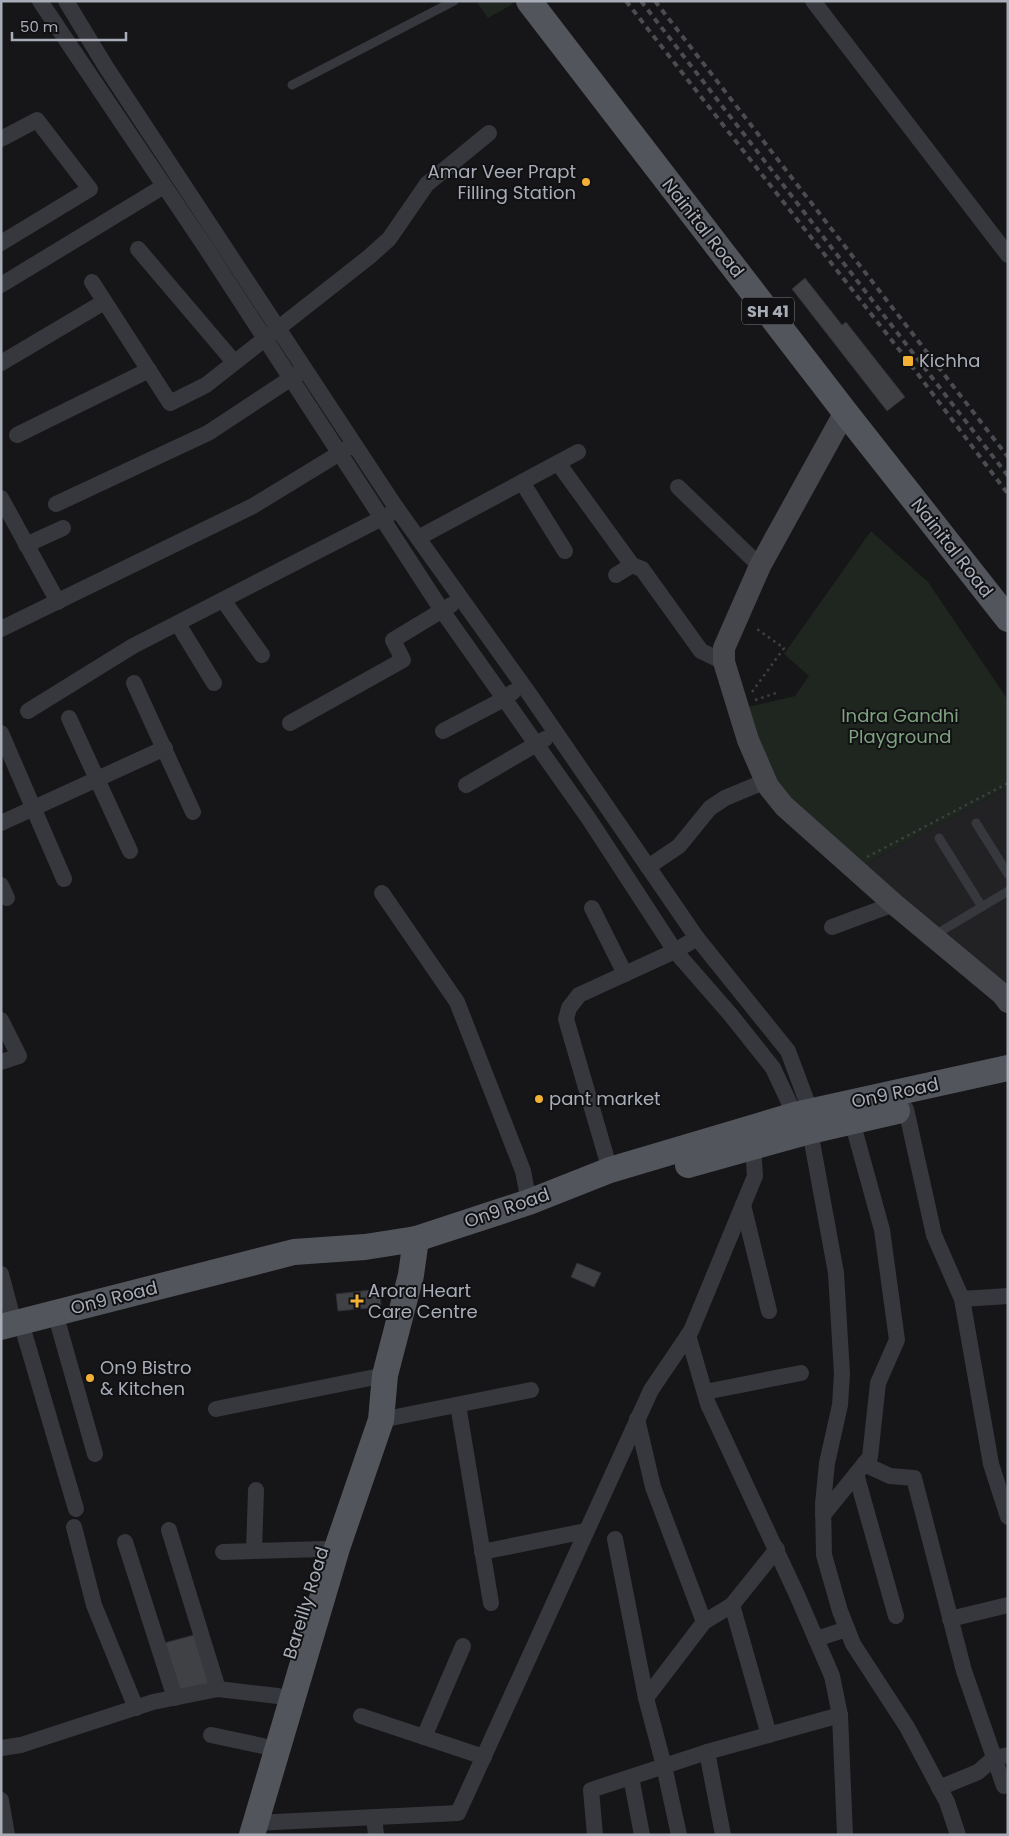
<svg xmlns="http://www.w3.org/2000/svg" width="1009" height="1836" font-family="Poppins,sans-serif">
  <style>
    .built { fill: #222225 }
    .green { fill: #1e261f }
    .building { fill: #404145; stroke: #303034 }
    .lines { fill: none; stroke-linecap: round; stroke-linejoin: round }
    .path { stroke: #3d3f44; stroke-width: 2.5; stroke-dasharray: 2.5 4; stroke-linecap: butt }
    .lane { stroke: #37383d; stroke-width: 9 }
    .street { stroke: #37383d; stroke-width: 16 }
    .secondary { stroke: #45474d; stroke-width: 22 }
    .primary { stroke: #53555c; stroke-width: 26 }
    .rail { stroke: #4a4c52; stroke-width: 4; stroke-dasharray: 6 5; stroke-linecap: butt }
    .poi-dot { fill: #f2b134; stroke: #111113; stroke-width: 2 }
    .labels { text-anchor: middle; stroke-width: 4; stroke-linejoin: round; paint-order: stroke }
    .shield { fill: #111113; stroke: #7b7e86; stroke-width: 1 }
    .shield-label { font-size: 16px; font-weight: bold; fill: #a8adb8 }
    .poi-label { font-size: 18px; fill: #a8adb8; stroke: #111113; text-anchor: start }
    .street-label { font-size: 18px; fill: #a8adb8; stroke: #111113 }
    .park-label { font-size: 18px; fill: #7fa381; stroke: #111113 }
  </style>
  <rect width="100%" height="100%" fill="#161618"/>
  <polygon class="built" points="1008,787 1008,993 862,866"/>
  <g class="green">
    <polygon points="476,1 511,1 513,4 488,18"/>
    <polygon points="871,531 928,582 1008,700 1008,787 862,866 772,779 748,707 795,696 809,676 784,654"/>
  </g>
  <g class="building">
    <polygon points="805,278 842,325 846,322 905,397 887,411 792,289"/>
    <polygon points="577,1263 601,1273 594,1287 571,1277"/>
    <polygon points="380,1289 381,1307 338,1311 336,1294"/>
    <polygon points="198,1634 211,1684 177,1693 164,1643"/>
  </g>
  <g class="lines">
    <g class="path">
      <polyline points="752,692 784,648 754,627"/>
      <polyline points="755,700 779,692"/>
      <polyline points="867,857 1008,783"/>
    </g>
    <g class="lane">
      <polyline points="292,85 454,1"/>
      <polyline points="976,823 1008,874"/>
      <polyline points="939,838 982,907"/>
      <polyline points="933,936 1008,891"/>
    </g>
    <g class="street">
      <polyline points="40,1 206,248 443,612 589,819 675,951 730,1014 773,1068 795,1115"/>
      <polyline points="66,1 106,67 393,503 530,695 697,938 788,1051 810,1110"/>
      <polyline points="813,1 1008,255"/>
      <polyline points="1,139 37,120 90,189 1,243"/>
      <polyline points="138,249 234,362"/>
      <polyline points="92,282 170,403 206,385 369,257 389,239 427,184 489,133"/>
      <polyline points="1,285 164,186"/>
      <polyline points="1,363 104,302"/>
      <polyline points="17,435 149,370"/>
      <polyline points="558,463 632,565"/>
      <polyline points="522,482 565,551"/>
      <polyline points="678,487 760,566"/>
      <polyline points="1,498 58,602"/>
      <polyline points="56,504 208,433 299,373"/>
      <polyline points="418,538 578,452"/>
      <polyline points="26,545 63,528"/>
      <polyline points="616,575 632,565 642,569 701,651 724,662"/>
      <polyline points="223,600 262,655"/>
      <polyline points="178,624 214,683"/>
      <polyline points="1,629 253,506 348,448"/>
      <polyline points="134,683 193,812"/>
      <polyline points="28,711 133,646 392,513"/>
      <polyline points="69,718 130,851"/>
      <polyline points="290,723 403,660 393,640 451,605"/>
      <polyline points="443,731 504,699 513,692"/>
      <polyline points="1,733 64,879"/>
      <polyline points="466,785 545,739"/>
      <polyline points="1,823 165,748"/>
      <polyline points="648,867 679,846 710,808 725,798 766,781"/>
      <polyline points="1,885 7,898"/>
      <polyline points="382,893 457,1002 523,1171 529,1202"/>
      <polyline points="592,908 625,974"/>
      <polyline points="832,927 894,904"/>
      <polyline points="1,1020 19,1056 1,1062"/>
      <polyline points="906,1109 934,1235 962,1299 991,1464 1008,1517"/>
      <polyline points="810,1131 836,1273 842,1374 840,1405 827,1463 823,1504 824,1555 840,1611 853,1644 907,1727 947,1802 958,1835"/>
      <polyline points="610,1170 566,1019 569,1008 579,995 675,951 697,938"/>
      <polyline points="743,1205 769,1311"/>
      <polyline points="1,1274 14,1323"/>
      <polyline points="962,1299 1008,1296"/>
      <polyline points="59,1327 95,1454"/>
      <polyline points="688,1335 708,1404 797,1595 832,1676 840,1715 845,1835"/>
      <polyline points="25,1336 76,1509"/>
      <polyline points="705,1392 801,1373"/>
      <polyline points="458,1405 491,1603"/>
      <polyline points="216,1409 385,1375"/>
      <polyline points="637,1419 653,1487 704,1622"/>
      <polyline points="381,1420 531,1390"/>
      <polyline points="864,1464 890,1476 914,1478 964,1671 1004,1786"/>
      <polyline points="856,1474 896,1616"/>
      <polyline points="823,1515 870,1457 878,1383 897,1340 882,1230 852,1121"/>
      <polyline points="74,1527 94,1605 136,1708"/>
      <polyline points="169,1530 218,1689"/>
      <polyline points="615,1539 646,1698 664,1766 679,1835"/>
      <polyline points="125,1542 175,1698"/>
      <polyline points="254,1551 256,1490"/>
      <polyline points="223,1552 323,1549"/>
      <polyline points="482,1552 586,1531"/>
      <polyline points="732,1605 769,1735"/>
      <polyline points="950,1619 1008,1605"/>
      <polyline points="816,1639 847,1629"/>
      <polyline points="646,1698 704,1622 732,1605 777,1549"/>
      <polyline points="361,1716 484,1757"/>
      <polyline points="211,1735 263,1746"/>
      <polyline points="424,1737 463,1646"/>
      <polyline points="1,1748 21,1745 153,1702 218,1689 278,1696"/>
      <polyline points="707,1752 723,1835"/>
      <polyline points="631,1777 642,1835"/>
      <polyline points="939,1788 978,1772 994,1758 1008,1755"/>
      <polyline points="1,1800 7,1835"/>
      <polyline points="374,1817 376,1835"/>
      <polyline points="255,1823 458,1813 651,1390 691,1331 755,1176 753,1147"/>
      <polyline points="595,1835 591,1790 707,1752 840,1715"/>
    </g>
    <polyline class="secondary" points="845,412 760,566 724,648 724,662 748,740 768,786 784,806 894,904 1002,994 1008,1002"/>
    <g class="primary">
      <polyline points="529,1 845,412 1008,619"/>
      <polyline points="688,1165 810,1131 897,1111"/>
      <polyline points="1,1327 294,1252 365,1247 416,1239 529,1202 610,1170 795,1115 1008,1068"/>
      <polyline points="252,1835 337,1548 381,1420 385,1375 411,1275 416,1239"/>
    </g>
    <g class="rail">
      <polyline points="626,1 908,361 1008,494"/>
      <polyline points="641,1 1008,476"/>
      <polyline points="655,1 1008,457"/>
    </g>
  </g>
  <g class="poi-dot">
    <circle cx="586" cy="182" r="5"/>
    <rect x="902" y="355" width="12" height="12" rx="2.5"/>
    <circle cx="539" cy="1099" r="5"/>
    <path d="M354.5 1293.5h5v5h5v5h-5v5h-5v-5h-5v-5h5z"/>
    <circle cx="90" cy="1378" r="5"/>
  </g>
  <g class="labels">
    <rect class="shield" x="742" y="297.5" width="52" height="27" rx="4"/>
    <g class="shield-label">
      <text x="768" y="317">SH 41</text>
    </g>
    <g class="poi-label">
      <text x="576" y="178" text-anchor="end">Amar Veer Prapt<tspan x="576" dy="21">Filling Station</tspan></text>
      <text x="919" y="367">Kichha</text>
      <text x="549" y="1105">pant market</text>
      <text x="368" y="1297">Arora Heart<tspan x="368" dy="21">Care Centre</tspan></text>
      <text x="100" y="1374">On9 Bistro<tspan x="100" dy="21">&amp; Kitchen</tspan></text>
    </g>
    <g class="street-label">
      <text transform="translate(703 228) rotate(52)" y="6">Nainital Road</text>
      <text transform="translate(952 548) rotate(52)" y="6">Nainital Road</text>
      <text transform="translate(895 1093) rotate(-12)" y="6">On9 Road</text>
      <text transform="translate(507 1208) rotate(-19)" y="6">On9 Road</text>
      <text transform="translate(114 1298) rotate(-14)" y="6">On9 Road</text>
      <text transform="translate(306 1603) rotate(-73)" y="6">Bareilly Road</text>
    </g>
    <g class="park-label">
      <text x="900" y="722">Indra Gandhi<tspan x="900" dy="21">Playground</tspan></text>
    </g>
  </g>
  <rect width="1009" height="1836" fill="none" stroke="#a8adb8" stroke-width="5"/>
  <path d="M12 32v8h114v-8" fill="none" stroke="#a8adb8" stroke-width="2.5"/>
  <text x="20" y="32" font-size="15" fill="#a8adb8" stroke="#111113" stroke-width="4" paint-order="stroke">50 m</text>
</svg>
